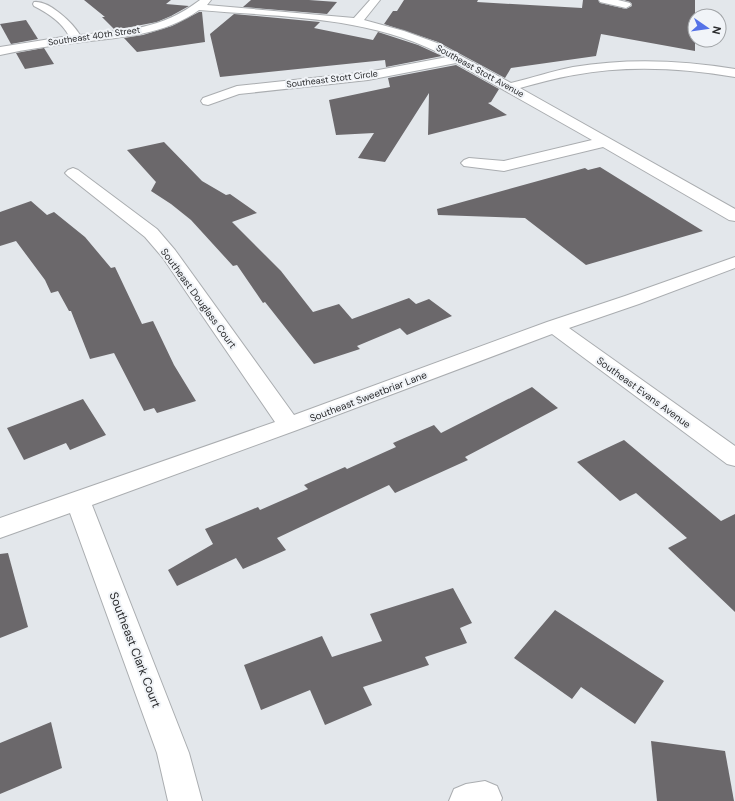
<svg xmlns="http://www.w3.org/2000/svg" width="735" height="801" font-family="'DM Sans',sans-serif">
  <style>
    .building { fill: #6b686b }
    .lines { fill: none; stroke-linecap: round; stroke-linejoin: round }
    .street-casing { stroke: #aaadb0; stroke-width: 2 }
    .street { fill: #fff; fill-rule: evenodd }
    .labels { text-anchor: middle; stroke-width: 4; stroke-linejoin: round; paint-order: stroke }
    .far-street-label { font-size: 9px; fill: #2a2b2d; stroke: #f1f4f8 }
    .street-label { font-size: 10px; fill: #2a2b2d; stroke: #f1f4f8 }
    .near-street-label { font-size: 12px; fill: #2a2b2d; stroke: #f1f4f8 }
  </style>
  <rect width="100%" height="100%" fill="#e3e7eb"/>
  <g class="building">
    <polygon points="84,0 171,0 166,4 189,6 171,16 157,22 115,30 102,17 105,17"/>
    <polygon points="251,0 309,0 337,2 327,14 243,7"/>
    <polygon points="404,0 478,0 477,2 582,8 583,0 598,0 600,3 626,9 632,6 632,4 630,2 624,0 695,0 695,51 601,34 596,56 511,68 505,78 438,42 384,24 393,11 397,11"/>
    <polygon points="199,12 202,12 205,42 137,52 124,38 143,35 172,26"/>
    <polygon points="234,14 320,22 314,28 373,40 378,32 418,45 442,56 386,67 385,60 220,77 210,34"/>
    <polygon points="26,20 38,39 11,44 0,24"/>
    <polygon points="44,48 54,64 25,69 16,53"/>
    <polygon points="456,65 499,89 491,102 488,103 507,115 428,135 429,93 385,162 358,158 374,133 336,135 329,100 390,87 388,78"/>
    <polygon points="164,142 202,181 226,195 230,194 257,213 232,222 281,271 313,312 339,304 352,319 409,298 416,304 429,299 452,316 407,335 400,328 357,346 360,349 314,364 265,302 263,303 237,265 233,266 191,220 171,204 151,191 156,182 127,150"/>
    <polygon points="600,167 703,231 586,265 525,218 438,215 437,209 585,168 588,170"/>
    <polygon points="31,201 47,215 54,212 85,237 111,268 115,267 142,324 153,321 174,365 196,401 157,413 154,408 144,411 114,353 90,359 71,311 69,311 58,291 51,293 45,280 16,241 0,246 0,212"/>
    <polygon points="532,387 558,408 465,457 468,460 395,493 389,485 277,538 286,550 243,569 236,558 177,586 168,570 213,544 205,529 258,507 260,510 308,489 304,485 345,467 347,469 396,447 393,443 434,425 441,433"/>
    <polygon points="83,399 106,435 70,450 66,443 24,460 7,428"/>
    <polygon points="624,440 721,521 735,514 735,612 668,548 687,538 636,493 620,501 577,462"/>
    <polygon points="8,553 28,627 0,638 0,554"/>
    <polygon points="453,588 472,623 460,628 467,643 425,657 429,665 363,687 372,705 325,725 310,690 261,710 244,665 322,636 332,657 382,641 370,614"/>
    <polygon points="555,610 664,681 635,724 581,687 572,699 514,658"/>
    <polygon points="51,722 62,768 0,794 0,743"/>
    <polygon points="651,741 725,751 734,801 657,801"/>
  </g>
  <g class="lines">
    <defs>
      <g id="street">
        <path d="M 200,0 L 211,0 L 207,5 L 354,18 L 370,0 L 380,0 L 364,20 L 404,31 L 437,43 L 511,83 C 532,78 552,71 573,67 C 627,58 681,60 735,69 L 735,77 C 682,68 627,65 574,75 C 556,78 538,83 520,88 L 735,209 L 735,221 L 729,220 L 603,147 L 504,171 L 464,166 L 461,163 L 464,160 L 469,158 L 504,161 L 592,140 L 456,63 L 368,80 L 239,94 L 208,105 L 203,104 L 201,101 L 203,98 L 237,86 L 368,72 L 447,57 C 372,16 282,17 199,10 C 165,35 122,37 82,42 C 55,45 27,49 0,55 L 0,47 L 69,36 C 62,22 48,13 34,6 L 33,4 L 34,2 C 49,0 73,23 80,35 C 126,30 161,30 200,0 Z"/>
        <polygon points="599,0 618,0 630,3 631,5 626,8 600,2"/>
        <polygon points="73,168 78,170 157,229 175,250 294,415 547,322 625,296 735,257 735,268 639,304 569,328 735,446 735,466 727,464 552,334 297,430 92,505 189,753 202,801 168,801 157,753 70,513 0,538 0,518 275,422 163,258 145,237 68,176 65,173 68,170"/>
        <polygon points="485,781 497,786 502,798 501,801 449,801 454,789 466,784"/>
      </g>
    </defs>
    <use href="#street" class="street-casing"/>
    <use href="#street" class="street"/>
  </g>
  <g class="labels">
    <g class="far-street-label">
      <text transform="translate(94 36) rotate(-8)" y="3">Southeast 40th Street</text>
      <text transform="translate(480 71) rotate(29)" y="3">Southeast Stott Avenue</text>
      <text transform="translate(332 79) rotate(-7)" y="3">Southeast Stott Circle</text>
    </g>
    <g class="street-label">
      <text transform="translate(199 298) rotate(54)" y="4">Southeast Douglass Court</text>
      <text transform="translate(644 392) rotate(36)" y="4">Southeast Evans Avenue</text>
      <text transform="translate(368 396) rotate(-21)" y="4">Southeast Sweetbriar Lane</text>
    </g>
    <g class="near-street-label">
      <text transform="translate(135 650) rotate(69)" y="4">Southeast Clark Court</text>
    </g>
  </g>
  <g transform="translate(707 28) rotate(103)"><circle r="19" fill="#f1f4f8" stroke="#a1a4a7"/>
  <path d="M0-3L7 15L0 10L-7 15Z" fill="#5572e7"/>
  <text y="-6" font-size="11" font-weight="bold" text-anchor="middle" fill="#2a2b2d">N</text>
  </g>
</svg>
